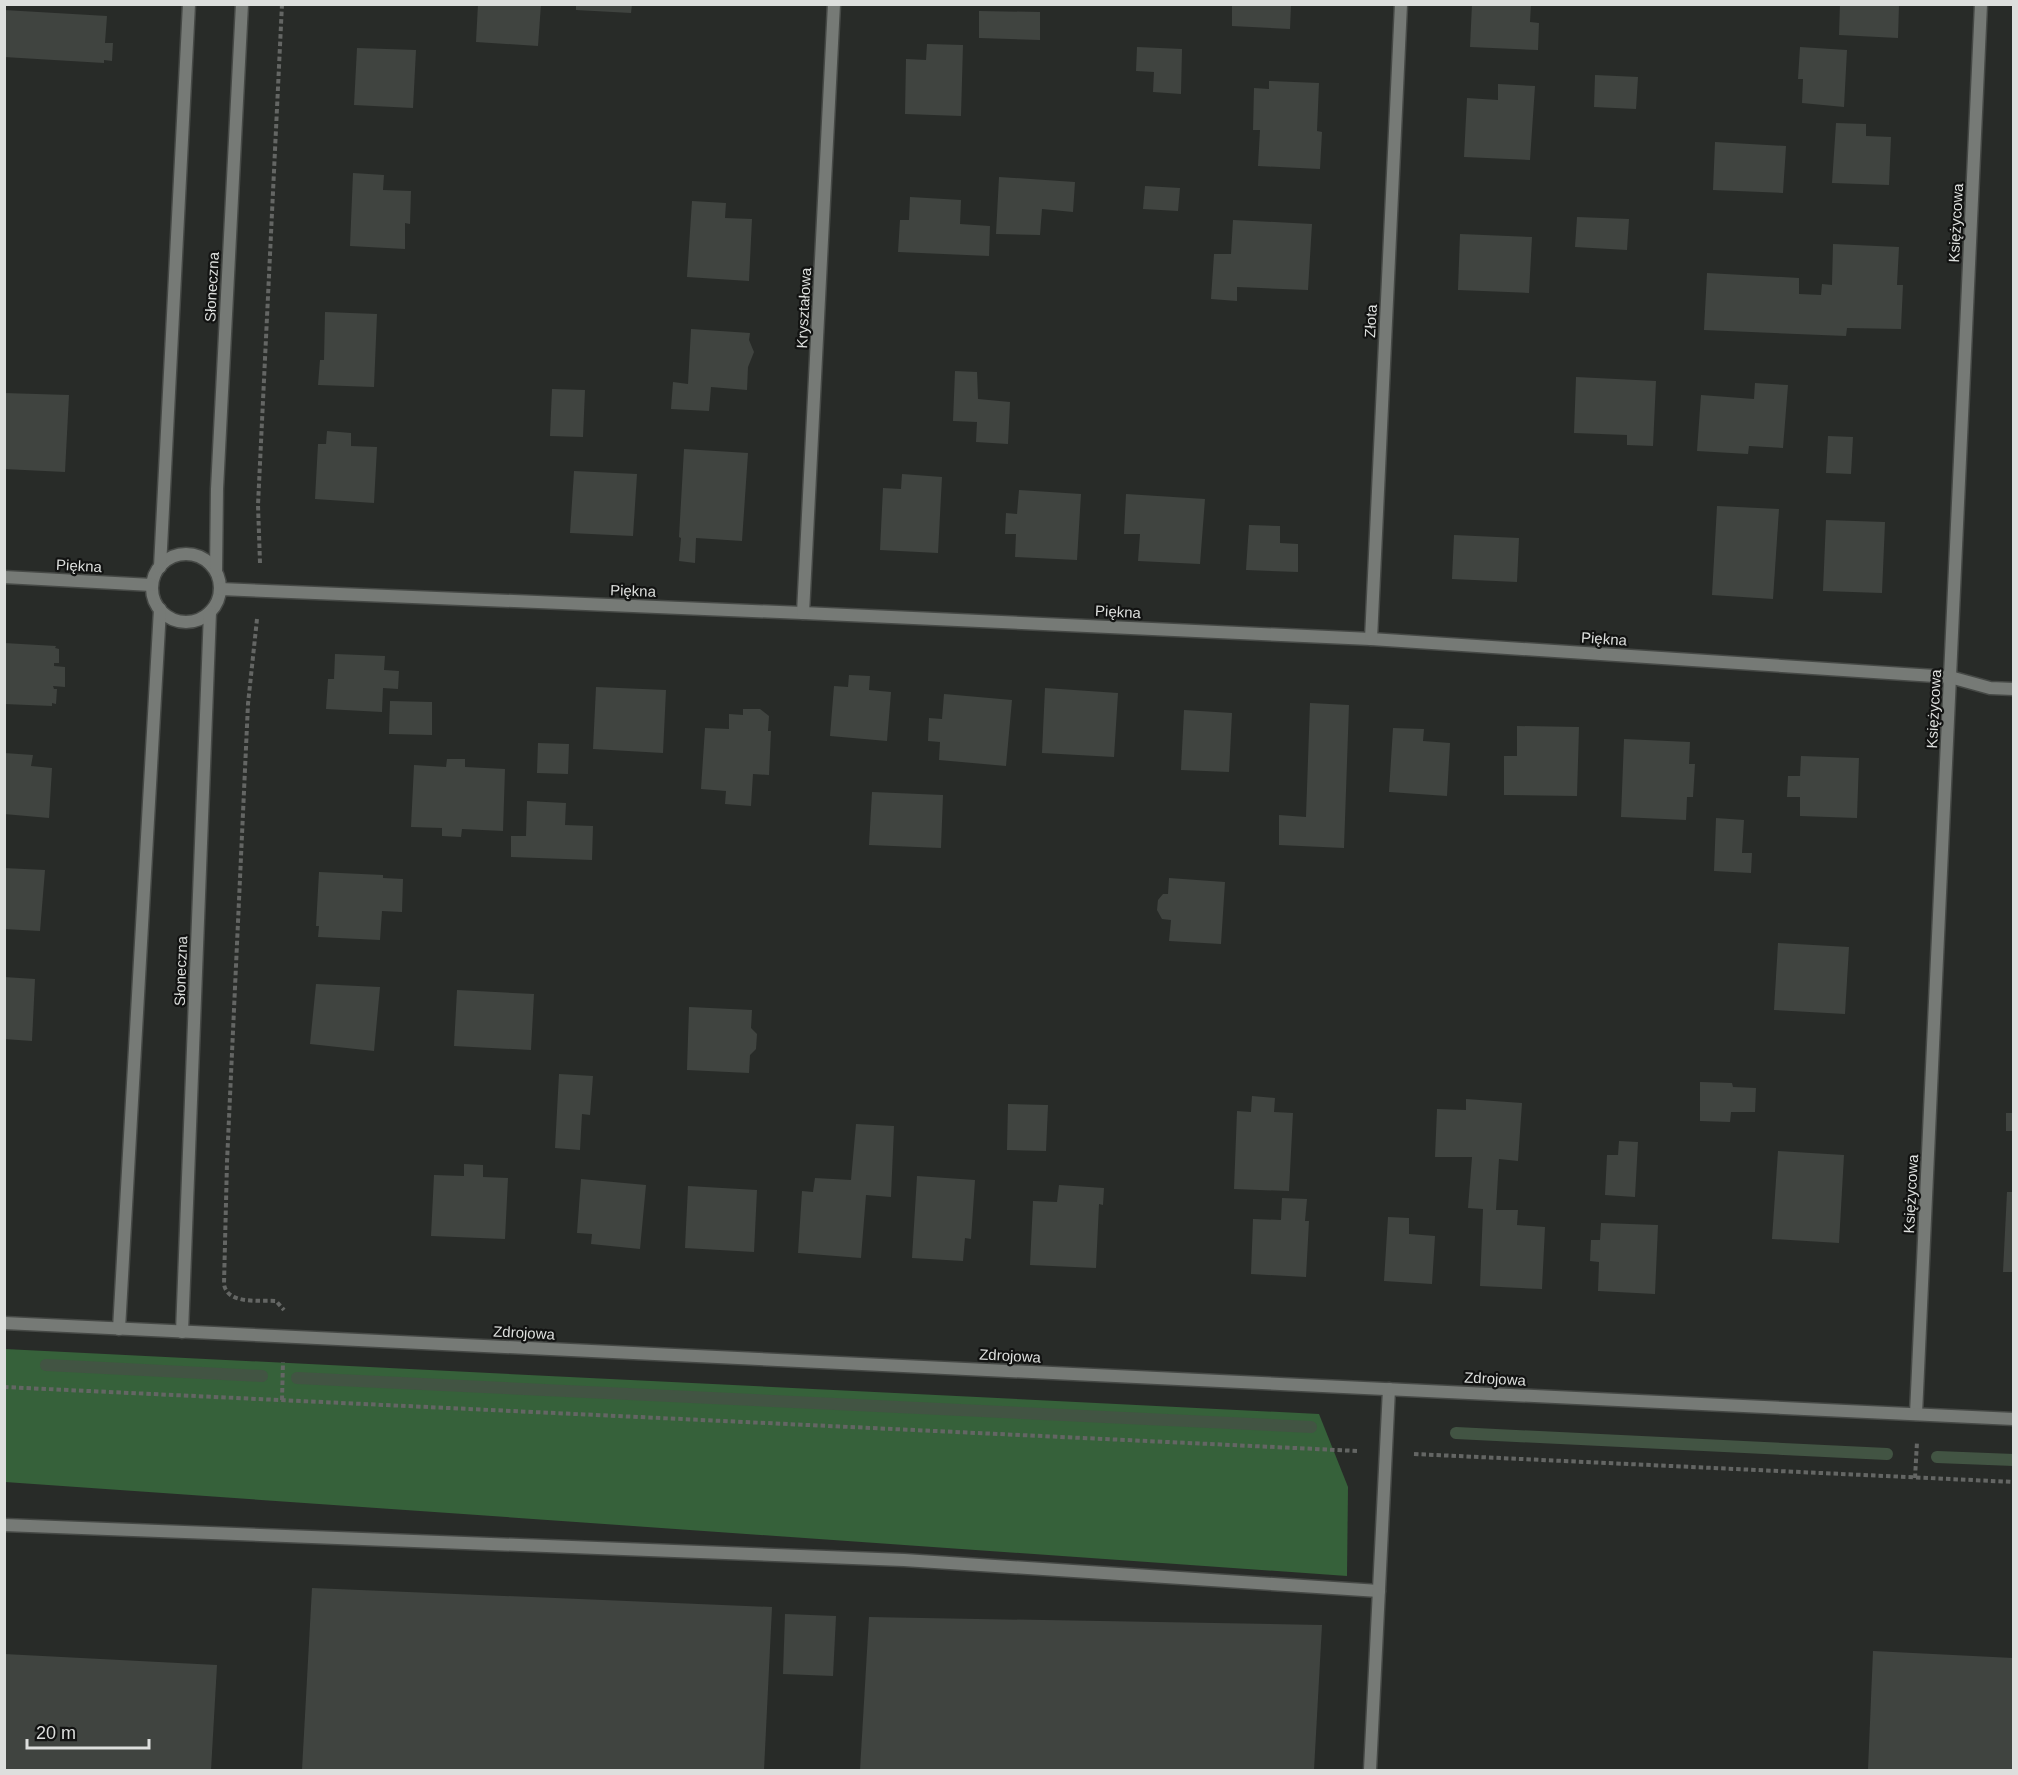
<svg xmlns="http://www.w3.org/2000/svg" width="2018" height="1775" font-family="Helvetica,sans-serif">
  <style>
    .forest { fill: #36613a }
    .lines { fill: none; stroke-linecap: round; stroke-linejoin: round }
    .stream { stroke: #425443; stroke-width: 12 }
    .building { fill: #404440 }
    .service-casing { stroke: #464946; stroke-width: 15 }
    .minor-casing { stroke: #464946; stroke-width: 15 }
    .tertiary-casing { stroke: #464946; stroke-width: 15 }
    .path { stroke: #646664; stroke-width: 4; stroke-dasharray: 4.5 3; stroke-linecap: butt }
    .service { stroke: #767a76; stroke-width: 12 }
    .minor { stroke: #767a76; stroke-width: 12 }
    .tertiary { stroke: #767a76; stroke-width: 12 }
    .labels { text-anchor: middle; stroke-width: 4.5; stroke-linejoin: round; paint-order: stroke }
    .street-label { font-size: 15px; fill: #dddfdd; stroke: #121312 }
  </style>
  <rect width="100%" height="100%" fill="#282b28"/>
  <polygon class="forest" points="5,1349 1319,1414 1348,1487 1347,1576 5,1482"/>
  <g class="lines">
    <g class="stream">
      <polyline points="46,1365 262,1376"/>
      <polyline points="297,1378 1311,1427"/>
      <polyline points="1456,1433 1887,1454"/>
      <polyline points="1937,1457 2014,1460"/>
    </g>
  </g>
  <g class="building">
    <polygon points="478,4 541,4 538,46 476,42"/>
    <polygon points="576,4 632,4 631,13 576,10"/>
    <polygon points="1232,4 1291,4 1290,29 1232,26"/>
    <polygon points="1472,4 1531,4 1530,22 1539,23 1538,50 1470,47"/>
    <polygon points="1840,4 1899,4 1898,38 1839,35"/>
    <polygon points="4,10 107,16 105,43 113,43 112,61 104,60 104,63 4,57"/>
    <polygon points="979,11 1040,12 1040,40 979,38"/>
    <polygon points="927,44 963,45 961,116 905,114 906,59 926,60"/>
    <polygon points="1137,47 1182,49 1181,94 1153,92 1154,72 1136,71"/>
    <polygon points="1800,47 1847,50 1844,107 1802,103 1803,79 1798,79"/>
    <polygon points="357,48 416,50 413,108 354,105"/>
    <polygon points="1595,75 1638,77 1636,109 1594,107"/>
    <polygon points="1269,81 1319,83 1317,131 1322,132 1320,169 1258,166 1260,130 1253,130 1254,88 1269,89"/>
    <polygon points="1498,84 1535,86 1530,160 1464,157 1467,98 1498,100"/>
    <polygon points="1836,123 1866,124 1866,136 1891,137 1889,185 1832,183"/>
    <polygon points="1715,142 1786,146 1783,193 1713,190"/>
    <polygon points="353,173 384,175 383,190 411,191 410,224 405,223 405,249 350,246"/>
    <polygon points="999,177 1075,182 1073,212 1042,209 1040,235 996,234"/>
    <polygon points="1145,186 1180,188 1178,211 1143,209"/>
    <polygon points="910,197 961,200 960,224 990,226 989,256 898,252 900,220 909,220"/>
    <polygon points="692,201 726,203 725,218 752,219 749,281 687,277"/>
    <polygon points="1577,217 1629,219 1627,250 1575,247"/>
    <polygon points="1233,220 1312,224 1308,290 1237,287 1237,301 1211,299 1214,254 1231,254"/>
    <polygon points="1460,234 1532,237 1529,293 1458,290"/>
    <polygon points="1833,244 1899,247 1897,285 1903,285 1901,329 1847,328 1846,336 1704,330 1707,273 1799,278 1799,294 1821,295 1822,284 1832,285"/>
    <polygon points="325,312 377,314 374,387 318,385 320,360 324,360"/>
    <polygon points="691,329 750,333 749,340 754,352 748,367 747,390 711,387 709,411 671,409 673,382 688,384"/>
    <polygon points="955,371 977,372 978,399 1010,402 1008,444 976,442 977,422 953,421"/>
    <polygon points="1576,377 1656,381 1653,446 1627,445 1627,435 1574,433"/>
    <polygon points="1755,383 1788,385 1783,448 1749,446 1748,454 1697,451 1701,395 1754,399"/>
    <polygon points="552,389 585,390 583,437 550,436"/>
    <polygon points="4,393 69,395 65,472 4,469"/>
    <polygon points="327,431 351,433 351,446 377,447 374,503 315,499 318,444 326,444"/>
    <polygon points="1828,436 1853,437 1851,474 1826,473"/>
    <polygon points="684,449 748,453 742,541 696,538 695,563 679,561 681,538 679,537"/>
    <polygon points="574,471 637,474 633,536 570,533"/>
    <polygon points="902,474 942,477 938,553 880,550 883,488 901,489"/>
    <polygon points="1019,490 1081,494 1077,560 1015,557 1016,534 1005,534 1006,513 1017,514"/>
    <polygon points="1126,494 1205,499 1200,564 1138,561 1140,534 1124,534"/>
    <polygon points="1717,506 1779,509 1773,599 1712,595"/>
    <polygon points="1826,520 1885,522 1882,593 1823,591"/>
    <polygon points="1249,525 1280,526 1280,543 1298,544 1298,572 1246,570"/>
    <polygon points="1454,535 1519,538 1517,582 1452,579"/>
    <polygon points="4,643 56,646 55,648 59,649 59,663 54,663 54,666 65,667 65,687 53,686 54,689 57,689 56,704 52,703 52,706 4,704"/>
    <polygon points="335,654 385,656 384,670 399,671 398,689 383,688 382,712 326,709 328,679 334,679"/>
    <polygon points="849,675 870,676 869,690 891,692 887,741 830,736 834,686 848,687"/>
    <polygon points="596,687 666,690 663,753 593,749"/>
    <polygon points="1045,688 1118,693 1114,757 1042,753"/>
    <polygon points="944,694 1012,700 1006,766 939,760 940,742 928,741 929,718 942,719"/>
    <polygon points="390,701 432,702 432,735 389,734"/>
    <polygon points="1310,703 1349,705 1344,848 1279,845 1279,815 1306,817"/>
    <polygon points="743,709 760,709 769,716 768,731 771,731 769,775 753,774 751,806 725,804 726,791 701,789 705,728 729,729 729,714 743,715"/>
    <polygon points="1184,710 1232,713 1229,772 1181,770"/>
    <polygon points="1517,726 1579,727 1577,796 1504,795 1504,756 1517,756"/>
    <polygon points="1393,728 1424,729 1423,741 1450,743 1447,796 1389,792"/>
    <polygon points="1624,739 1690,742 1689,764 1695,764 1693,797 1687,797 1686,820 1621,817"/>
    <polygon points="538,743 569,744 568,774 537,773"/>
    <polygon points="4,753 33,755 31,766 52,768 49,818 4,814"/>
    <polygon points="1801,756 1859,758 1857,818 1800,816 1800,797 1787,797 1788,776 1800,776"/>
    <polygon points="447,759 465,759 465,767 505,769 503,831 462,829 461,837 442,836 442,828 411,827 414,765 446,767"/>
    <polygon points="872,792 943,795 941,848 869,845"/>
    <polygon points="527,801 566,803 565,825 593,826 592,860 511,857 511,836 526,836"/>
    <polygon points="1716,818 1744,820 1742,853 1752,853 1751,873 1714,871"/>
    <polygon points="4,868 45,870 40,931 4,929"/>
    <polygon points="319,872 383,875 383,878 403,879 402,912 382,911 380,940 318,937 319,926 316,926"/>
    <polygon points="1169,878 1225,882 1221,944 1169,941 1171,920 1162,919 1157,910 1158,900 1163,894 1168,894"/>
    <polygon points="1778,943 1849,947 1845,1014 1774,1010"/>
    <polygon points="4,977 35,979 32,1041 4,1039"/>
    <polygon points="316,984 380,987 374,1051 310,1044"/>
    <polygon points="457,990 534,994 531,1050 454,1046"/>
    <polygon points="689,1007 752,1010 751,1028 757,1034 756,1049 750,1055 749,1073 687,1070"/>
    <polygon points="559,1074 593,1076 590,1115 582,1114 580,1150 555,1148"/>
    <polygon points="1700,1082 1732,1083 1733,1087 1756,1088 1755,1112 1731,1112 1730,1122 1700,1121"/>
    <polygon points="1252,1096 1275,1098 1274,1112 1293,1113 1289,1191 1234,1189 1237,1111 1251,1112"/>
    <polygon points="1466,1099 1522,1103 1518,1161 1499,1159 1496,1210 1518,1210 1517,1225 1545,1227 1542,1289 1480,1286 1483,1209 1468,1208 1472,1157 1435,1157 1437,1109 1466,1110"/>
    <polygon points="1008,1104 1048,1105 1046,1151 1007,1150"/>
    <rect x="2006" y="1113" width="7" height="18"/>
    <polygon points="856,1124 894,1126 891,1197 866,1195 861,1258 798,1253 802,1191 813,1192 815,1178 851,1180"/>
    <polygon points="1619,1141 1638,1142 1635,1197 1605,1195 1607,1155 1618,1155"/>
    <polygon points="1778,1151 1844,1155 1839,1243 1772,1239"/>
    <polygon points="464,1164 483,1165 483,1177 508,1178 505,1239 431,1236 434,1175 464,1176"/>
    <polygon points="917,1176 975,1180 971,1239 965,1238 963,1261 912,1258"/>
    <polygon points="581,1179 646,1185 640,1249 591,1244 592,1234 577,1233"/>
    <polygon points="1059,1185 1104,1188 1103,1205 1099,1204 1096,1268 1030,1265 1033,1201 1057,1202"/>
    <polygon points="688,1186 757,1190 754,1252 685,1248"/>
    <polygon points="2007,1192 2013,1192 2013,1272 2003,1272"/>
    <polygon points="1282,1198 1307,1199 1305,1221 1309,1221 1306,1277 1251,1274 1253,1219 1281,1220"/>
    <polygon points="1388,1217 1409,1218 1409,1234 1435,1236 1432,1284 1384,1281"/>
    <polygon points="1601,1223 1658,1225 1655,1294 1598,1291 1599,1262 1590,1261 1591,1240 1600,1240"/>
    <polygon points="312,1588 772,1607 764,1770 302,1770"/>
    <polygon points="785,1614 836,1616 833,1676 783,1674"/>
    <polygon points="869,1617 1322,1625 1314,1770 860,1770"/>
    <polygon points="1873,1651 2013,1658 2013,1770 1868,1770"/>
    <polygon points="4,1654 217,1665 211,1770 4,1770"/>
  </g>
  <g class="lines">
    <defs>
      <g id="service">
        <polyline points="4,1525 904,1560 1379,1591"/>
        <polyline points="1370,1770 1389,1389"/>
      </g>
      <g id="minor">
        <circle cx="186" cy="588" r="34"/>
        <polyline points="160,567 189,4"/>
        <polyline points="216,571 217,489 242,4"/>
        <polyline points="4,577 152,585"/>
        <polyline points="220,589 803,613 1371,639 1950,677 1990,688 2014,689"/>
        <polyline points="803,613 834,4"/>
        <polyline points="1371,639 1401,4"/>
        <polyline points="119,1329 160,609"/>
        <polyline points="182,1332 210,612"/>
        <polyline points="1916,1414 1981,4"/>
      </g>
      <polyline id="tertiary" points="4,1323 2014,1419"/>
    </defs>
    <use href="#service" class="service-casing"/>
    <use href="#minor" class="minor-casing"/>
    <use href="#tertiary" class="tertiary-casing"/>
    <g class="path">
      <polyline points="260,563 258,505 282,4"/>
      <path d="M 257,619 L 248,704 L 227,1162 L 224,1284 C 227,1305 260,1300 276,1301 L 284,1310"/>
      <polyline points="4,1387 1358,1451"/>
      <polyline points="282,1400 283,1362"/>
      <polyline points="1414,1454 2014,1482"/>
      <polyline points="1915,1478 1917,1442"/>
    </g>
    <use href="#service" class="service"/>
    <use href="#minor" class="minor"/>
    <use href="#tertiary" class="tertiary"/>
  </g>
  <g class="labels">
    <g class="street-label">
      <text transform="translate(1956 223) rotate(-87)" y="5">Księżycowa</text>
      <text transform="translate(212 287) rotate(-87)" y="5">Słoneczna</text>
      <text transform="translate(804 308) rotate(-87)" y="5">Kryształowa</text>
      <text transform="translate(1371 321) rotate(-87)" y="5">Złota</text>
      <text transform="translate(79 566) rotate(3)" y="5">Piękna</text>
      <text transform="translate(633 591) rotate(2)" y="5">Piękna</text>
      <text transform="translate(1118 612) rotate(3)" y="5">Piękna</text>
      <text transform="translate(1604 639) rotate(4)" y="5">Piękna</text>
      <text transform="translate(1934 709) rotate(-87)" y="5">Księżycowa</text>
      <text transform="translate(181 971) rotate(-88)" y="5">Słoneczna</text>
      <text transform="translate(1911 1194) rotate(-87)" y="5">Księżycowa</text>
      <text transform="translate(524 1333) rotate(3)" y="5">Zdrojowa</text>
      <text transform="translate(1010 1356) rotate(3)" y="5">Zdrojowa</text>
      <text transform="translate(1495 1379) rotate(3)" y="5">Zdrojowa</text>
    </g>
  </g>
  <rect width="2018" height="1775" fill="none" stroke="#dddfdd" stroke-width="12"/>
  <path d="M27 1739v9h122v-9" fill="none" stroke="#dddfdd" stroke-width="3"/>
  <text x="36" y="1739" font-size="18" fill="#dddfdd" stroke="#121312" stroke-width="4.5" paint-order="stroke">20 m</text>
</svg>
